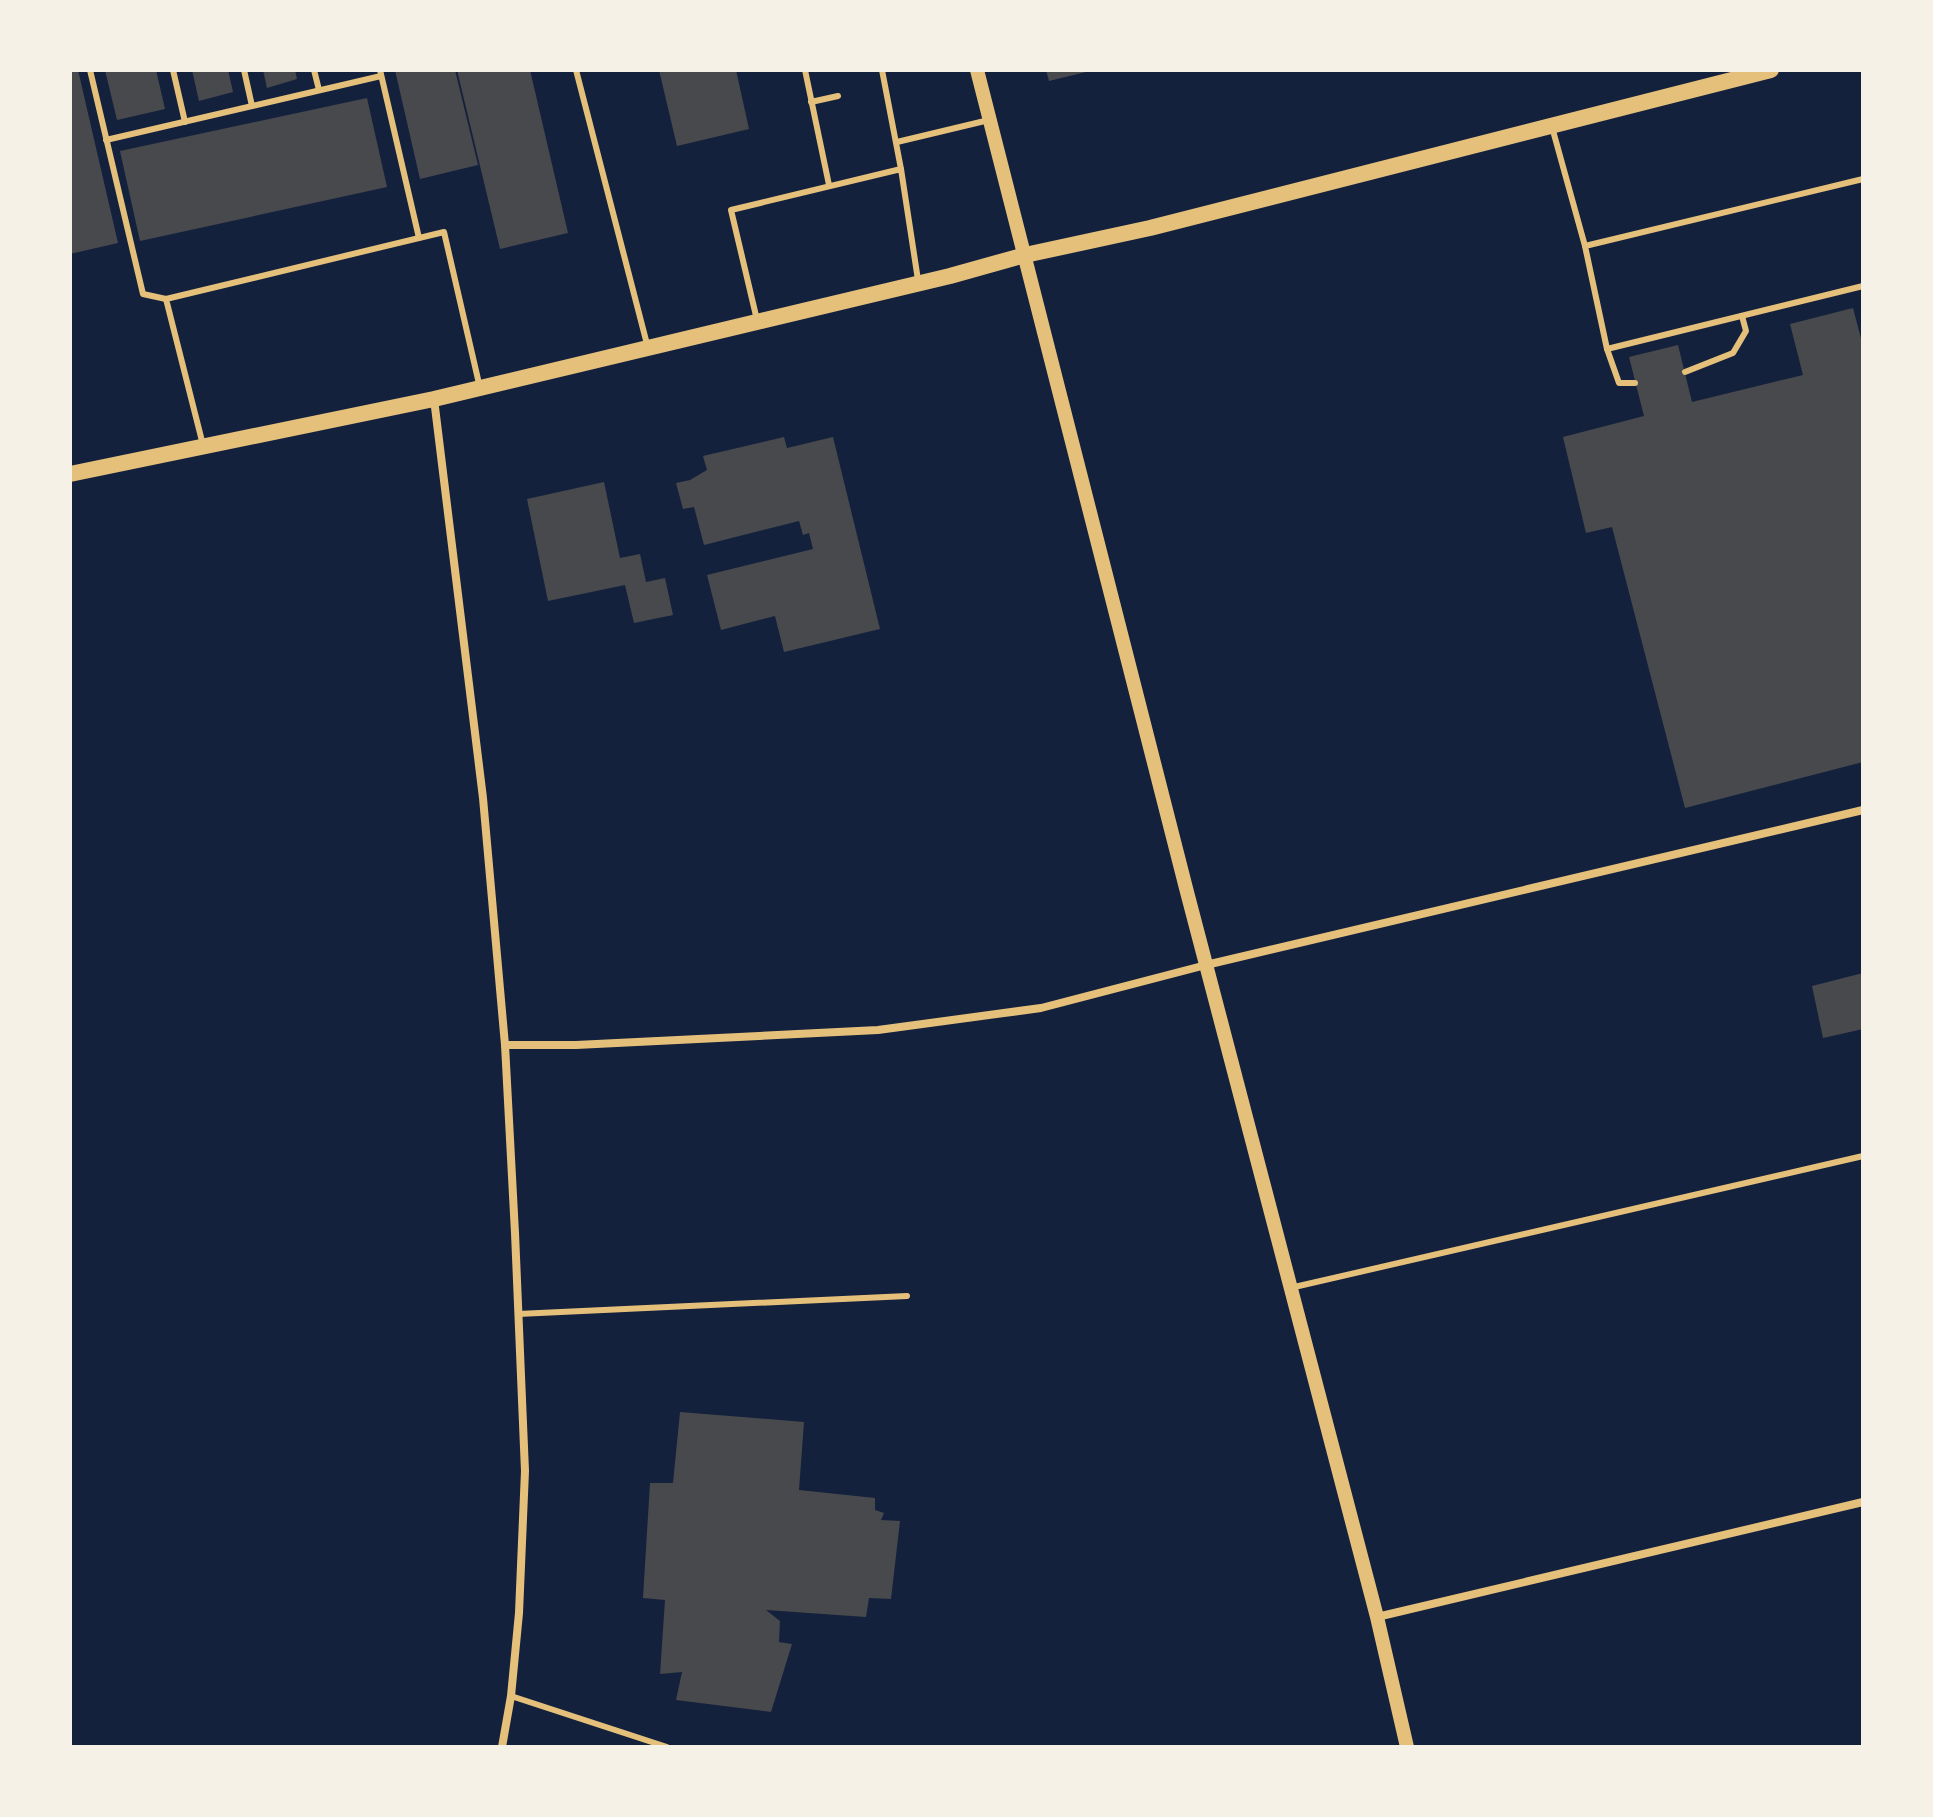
<svg xmlns="http://www.w3.org/2000/svg" width="1933" height="1817" font-family="'Fira Sans Condensed',sans-serif">
  <style>
    .building { fill: #48494c }
    .lines { fill: none; stroke-linecap: round; stroke-linejoin: round }
    .service { stroke: #e5c07b; stroke-width: 6 }
    .minor { stroke: #e5c07b; stroke-width: 8 }
    .tertiary { stroke: #e5c07b; stroke-width: 14 }
    .secondary { stroke: #e5c07b; stroke-width: 16 }
  </style>
  <rect width="100%" height="100%" fill="#14213d"/>
  <g class="building">
    <polygon points="70,70 78,70 118,243 70,254"/>
    <polygon points="105,70 156,70 165,109 117,120"/>
    <polygon points="192,70 228,70 233,92 199,101"/>
    <polygon points="263,70 295,70 297,79 267,88"/>
    <polygon points="395,70 455,70 478,165 420,179"/>
    <polygon points="457,70 530,70 568,233 500,249"/>
    <polygon points="659,70 736,70 749,129 677,146"/>
    <polygon points="1046,70 1090,70 1090,71 1049,81"/>
    <polygon points="367,98 387,187 140,241 120,151"/>
    <polygon points="1853,308 1863,346 1863,762 1685,808 1612,527 1586,533 1563,437 1644,416 1629,357 1678,345 1692,402 1803,375 1790,324"/>
    <polygon points="784,437 787,448 833,437 880,629 784,652 775,616 721,630 707,575 813,549 809,533 803,535 799,521 704,545 694,507 683,509 676,483 690,480 707,470 703,456"/>
    <polygon points="604,482 620,558 640,554 646,582 665,578 673,615 634,623 625,585 548,601 527,499"/>
    <polygon points="1863,973 1863,1029 1823,1038 1812,986"/>
    <polygon points="680,1412 804,1422 799,1490 875,1498 875,1510 884,1513 881,1520 900,1521 891,1599 869,1598 866,1617 766,1610 780,1621 779,1642 792,1644 771,1712 676,1700 682,1672 660,1674 665,1600 643,1598 650,1483 673,1483"/>
  </g>
  <g class="lines">
    <g class="service">
      <polyline points="90,70 143,294 166,299"/>
      <polyline points="173,70 185,122"/>
      <polyline points="244,70 252,106"/>
      <polyline points="314,70 319,90"/>
      <polyline points="380,70 419,238"/>
      <polyline points="576,70 648,348"/>
      <polyline points="805,70 829,185"/>
      <polyline points="882,70 901,169"/>
      <polyline points="811,102 838,96"/>
      <polyline points="1552,127 1585,246"/>
      <polyline points="106,140 381,76"/>
      <polyline points="897,142 989,120"/>
      <polyline points="757,320 731,210 901,169 918,280"/>
      <polyline points="1607,349 1863,286"/>
      <polyline points="1685,372 1733,353 1746,331 1742,316"/>
      <polyline points="1635,383 1619,383 1607,349 1585,246 1863,179"/>
      <polyline points="203,445 166,299 444,232 480,388"/>
      <polyline points="1290,1288 1863,1156"/>
      <polyline points="518,1314 907,1296"/>
      <polyline points="511,1696 667,1747"/>
    </g>
    <g class="minor">
      <polyline points="434,399 483,798 505,1045 515,1233 525,1471 519,1613 511,1696 502,1747"/>
      <polyline points="505,1045 576,1045 878,1030 1041,1008 1206,965 1863,810"/>
      <polyline points="1377,1617 1863,1502"/>
    </g>
    <polyline class="tertiary" points="977,70 1187,892 1377,1617 1407,1747"/>
    <polyline class="secondary" points="70,474 434,399 950,276 1025,255 1150,228 1771,70"/>
  </g>
  <rect width="1933" height="1817" fill="none" stroke="#f6f1e7" stroke-width="144"/>
</svg>
